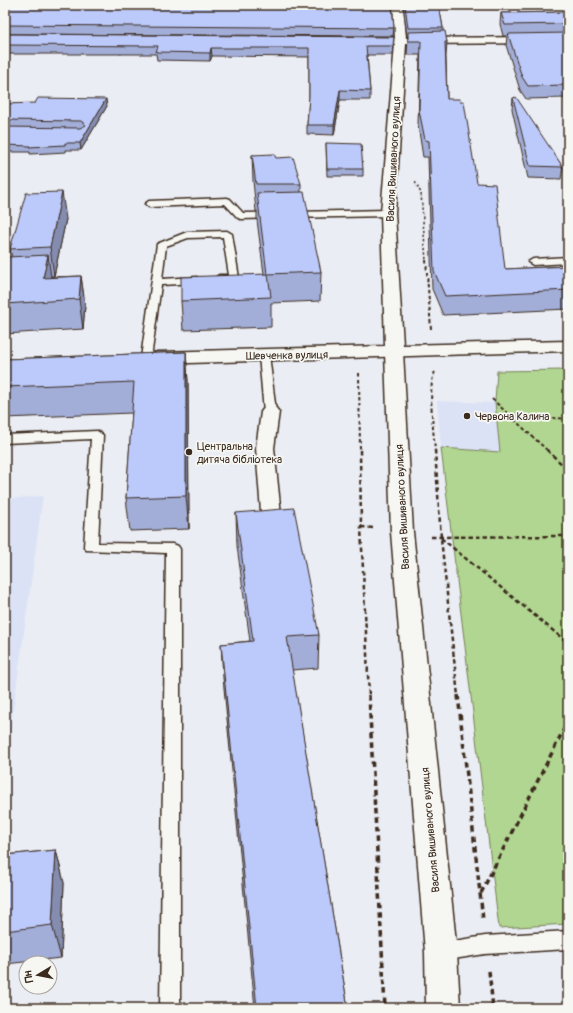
<svg xmlns="http://www.w3.org/2000/svg" width="573" height="1013" font-family="Pangolin,sans-serif">
  <style>
    .built { fill: #dce2f6 }
    .green { fill: #b1d691; stroke: #768058 }
    .lines { fill: none; stroke-linecap: round; stroke-linejoin: round }
    .service-casing { stroke: #3b2a1e; stroke-width: 3 }
    .pedestrian-casing { stroke: #3b2a1e; stroke-width: 3 }
    .minor-casing { stroke: #3b2a1e; stroke-width: 3 }
    .tertiary-casing { stroke: #3b2a1e; stroke-width: 3 }
    .path-far3 { stroke: #3b2a1e; stroke-width: 1.5; stroke-dasharray: 2.5 2; stroke-linecap: butt }
    .path-far2 { stroke: #3b2a1e; stroke-width: 2; stroke-dasharray: 3.5 2.5; stroke-linecap: butt }
    .path-far1 { stroke: #3b2a1e; stroke-width: 2.5; stroke-dasharray: 4.5 3; stroke-linecap: butt }
    .path { stroke: #3b2a1e; stroke-width: 3.5; stroke-dasharray: 5.5 4; stroke-linecap: butt }
    .service { fill: #f6f6f2; fill-rule: evenodd }
    .pedestrian { fill: #f6f6f2; fill-rule: evenodd }
    .minor { fill: #f6f6f2; fill-rule: evenodd }
    .tertiary { fill: #f6f6f2; fill-rule: evenodd }
    .wall { fill: #a2aed8; stroke: #3b2a1e }
    .shaded-wall { fill: #848db0; stroke: #3b2a1e }
    .building { fill: #bccafb; stroke: #3b2a1e }
    .poi-dot { fill: #3b2a1e; stroke: #f6f6f2; stroke-width: 1.5 }
    .labels { text-anchor: middle; stroke-width: 3.5; stroke-linejoin: round; paint-order: stroke }
    .street-label { font-size: 11px; fill: #3b2a1e; stroke: #f6f6f2 }
    .poi-label { font-size: 11px; fill: #3b2a1e; stroke: #f6f6f2; text-anchor: start }
  </style>
  <rect width="100%" height="100%" fill="#eaedf4"/>
  <filter id="ink" filterUnits="userSpaceOnUse"><feTurbulence type="fractalNoise" baseFrequency=".025" numOctaves="2"/><feDisplacementMap in="SourceGraphic" scale="8" xChannelSelector="R" yChannelSelector="G"/><feConvolveMatrix kernelMatrix="1 2 1 2 8 2 1 2 1" color-interpolation-filters="sRGB"/></filter>
  <g filter="url(#ink)">
    <g class="built">
      <polygon points="437,401 495,403 500,452 441,448"/>
      <polygon points="43,496 5,769 5,499"/>
    </g>
    <polygon class="green" points="568,370 568,924 499,928 441,448 500,452 495,402 497,371"/>
    <g class="lines">
      <defs>
        <g id="service">
          <polygon points="227,198 230,199 243,213 388,210 392,213 388,216 241,219 238,218 225,204 149,207 145,204 149,201"/>
          <path d="M 227,231 L 232,234 L 239,278 C 234,283 219,283 214,278 L 219,275 L 229,275 L 223,237 L 188,238 L 166,246 L 162,279 L 197,277 L 202,280 L 197,283 L 161,285 L 151,358 L 150,360 L 142,360 L 141,358 L 157,244 L 187,232 Z"/>
          <polygon points="568,257 568,263 533,265 528,262 533,259"/>
          <polygon points="264,352 269,355 276,412 270,415 264,412 259,355"/>
          <polygon points="97,431 103,435 98,543 173,544 178,546 180,549 180,1008 160,1008 166,553 86,550 84,547 91,439 5,443 5,435"/>
          <polygon points="568,931 568,949 485,954 441,961 434,959 431,952 434,945 441,943 485,936"/>
        </g>
        <polygon id="pedestrian" points="270,407 276,408 279,412 274,448 282,524 279,529 272,531 265,529 262,524 256,448 261,412 264,408"/>
        <polygon id="minor" points="393,5 403,5 406,38 568,37 568,43 406,44 395,213 403,345 568,341 568,351 157,364 151,362 148,358 151,354 157,352 385,346 381,213 395,44 364,44 359,41 364,38 395,38"/>
        <polygon id="tertiary" points="394,347 400,348 403,352 413,532 457,952 460,1008 426,1008 425,952 391,532 385,352 388,348"/>
      </defs>
      <use href="#service" class="service-casing"/>
      <use href="#pedestrian" class="pedestrian-casing"/>
      <use href="#minor" class="minor-casing"/>
      <use href="#tertiary" class="tertiary-casing"/>
      <polyline class="path-far3" points="415,182 421,193 426,261"/>
      <g class="path-far2">
        <polyline points="426,260 431,329"/>
        <path d="M 435,372 C 427,385 434,434 435,451"/>
        <polyline points="359,373 360,451"/>
        <polyline points="492,399 548,451"/>
        <polyline points="511,415 568,419"/>
      </g>
      <g class="path-far1">
        <polyline points="360,450 361,527 369,696"/>
        <polyline points="435,450 441,538 458,696"/>
        <polyline points="547,450 568,470"/>
        <polyline points="361,527 374,528"/>
        <polyline points="431,537 568,536"/>
        <polyline points="441,538 568,643"/>
      </g>
      <g class="path">
        <polyline points="369,695 385,1008"/>
        <polyline points="458,695 483,920"/>
        <polyline points="481,893 568,721"/>
        <polyline points="489,971 493,1008"/>
      </g>
      <use href="#service" class="service"/>
      <use href="#pedestrian" class="pedestrian"/>
      <use href="#minor" class="minor"/>
      <use href="#tertiary" class="tertiary"/>
    </g>
    <g class="wall">
      <polygon points="5,5 394,28 393,36 5,34"/>
      <polygon points="403,5 439,5 443,28 443,31 447,42 446,56 447,99 477,183 505,269 568,266 568,309 443,315 432,289 428,157 423,157 418,125 420,55 407,55 408,36 407,36"/>
      <polygon points="568,12 568,104 564,98 526,99 520,90 506,45 507,36 503,36 500,24 501,13"/>
      <polygon points="5,34 394,37 393,55 367,55 370,91 370,100 340,100 334,135 307,134 307,125 309,98 309,57 212,56 210,61 157,60 156,54 5,54"/>
      <polygon points="513,98 563,167 561,179 528,178 512,109"/>
      <polygon points="5,104 107,106 81,150 66,150 66,152 30,154 30,152 5,152"/>
      <polygon points="326,143 363,169 363,176 327,176"/>
      <polygon points="252,155 276,158 301,184 301,192 321,272 320,301 271,303 271,327 183,330 181,301 264,274 257,220 257,211 256,211 253,181"/>
      <polygon points="66,219 54,276 51,276 51,277 81,276 85,305 83,329 5,334 5,304 12,257 10,249"/>
      <polygon points="186,352 188,382 189,529 130,531 126,498 132,413 5,418 5,359"/>
      <polygon points="236,513 319,635 318,668 292,670 348,1008 255,1008 223,678 221,644 250,641 237,546"/>
      <polygon points="56,850 64,883 61,958 5,964 5,855"/>
    </g>
    <g class="shaded-wall">
      <polygon points="211,48 212,56 210,61 210,53"/>
      <polygon points="340,90 340,100 334,135 334,125"/>
      <polygon points="106,99 107,106 81,150 80,143"/>
      <polygon points="62,192 66,219 54,276 50,247"/>
      <polygon points="48,255 52,284 43,278"/>
      <polygon points="81,276 85,305 83,329 79,299"/>
      <polygon points="186,352 188,382 189,529 186,496"/>
      <polygon points="56,850 64,883 61,958 52,925"/>
    </g>
    <g class="building">
      <polygon points="5,5 392,5 394,28 5,25"/>
      <polygon points="405,5 439,5 443,28 408,28"/>
      <polygon points="568,12 568,24 505,25 501,13"/>
      <polygon points="445,31 447,42 445,42 447,99 459,99 460,102 464,102 477,183 495,184 505,269 568,266 568,290 445,296 434,271 429,141 425,140 419,110 421,41 408,41 408,32"/>
      <polygon points="568,33 568,88 566,85 528,86 522,77 508,34"/>
      <polygon points="5,34 394,37 393,46 366,46 370,91 340,90 334,125 307,125 309,96 309,48 211,48 210,53 156,52 158,46 5,45"/>
      <polygon points="516,97 563,167 530,166 513,98"/>
      <polygon points="38,98 106,99 80,143 65,143 65,145 29,147 30,146 5,145 5,127 80,128 86,125 81,121 5,120 5,104 35,103"/>
      <polygon points="326,143 361,144 363,169 327,169"/>
      <polygon points="274,154 276,158 293,157 301,184 256,184 252,155"/>
      <polygon points="62,192 50,247 10,249 26,193"/>
      <polygon points="304,192 321,272 267,274 257,193"/>
      <polygon points="48,255 43,278 81,276 79,299 5,304 5,266 8,257"/>
      <polygon points="268,274 271,297 181,301 181,277"/>
      <polygon points="186,352 186,496 126,498 134,382 5,387 5,359"/>
      <polygon points="294,508 319,635 287,637 348,1008 257,1008 221,644 253,641 236,513"/>
      <polygon points="56,850 52,925 5,931 5,855"/>
    </g>
  </g>
  <g class="poi-dot">
    <circle cx="467" cy="416" r="4"/>
    <circle cx="189" cy="452" r="4"/>
  </g>
  <g class="labels">
    <g class="street-label">
      <text transform="translate(393 159) rotate(-87)" y="4">Василя Вишиваного вулиця</text>
      <text transform="translate(287 355) rotate(-1)" y="4">Шевченка вулиця</text>
      <text transform="translate(402 507) rotate(-93)" y="4">Василя Вишиваного вулиця</text>
      <text transform="translate(430 830) rotate(-95)" y="4">Василя Вишиваного вулиця</text>
    </g>
    <g class="poi-label">
      <text x="475" y="420">Червона Калина</text>
      <text x="197" y="450">Центральна<tspan x="197" dy="13">дитяча бібліотека</tspan></text>
    </g>
  </g>
  <rect width="573" height="1013" fill="none" stroke="#f6f6f2" stroke-width="20"/>
  <rect x="10" y="10" width="553" height="993" fill="none" stroke="#3b2a1e" stroke-width="1.5" filter="url(#ink)"/>
  <g transform="translate(38 975) rotate(260)"><circle r="19" fill="#f6f6f2" stroke="#aba49d"/>
  <path d="M0-3L7 15L0 10L-7 15Z" fill="#3b2a1e"/>
  <text y="-6" font-size="11" font-weight="bold" text-anchor="middle" fill="#3b2a1e">Пн</text>
  </g>
</svg>
